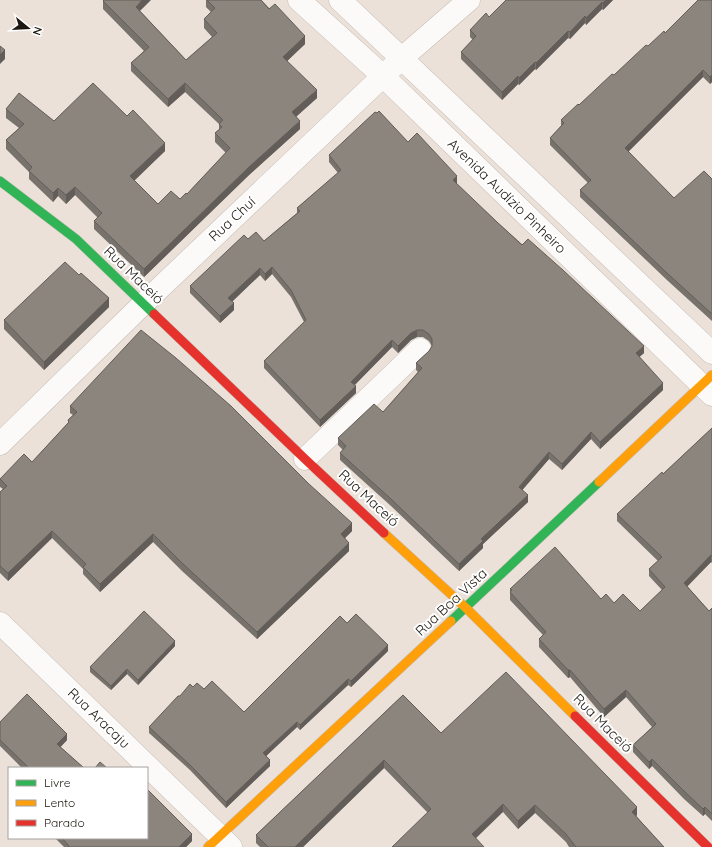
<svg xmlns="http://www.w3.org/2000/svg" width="712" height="847" font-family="Quicksand,sans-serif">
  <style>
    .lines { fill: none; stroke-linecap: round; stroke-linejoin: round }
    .street-casing { stroke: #c5bdb6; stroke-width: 23 }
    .fast-casing { stroke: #c5bdb6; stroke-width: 10 }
    .slow-casing { stroke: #c5bdb6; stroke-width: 10 }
    .jam-casing { stroke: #c5bdb6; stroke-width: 10 }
    .street { stroke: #fcfaf9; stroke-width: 22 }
    .fast { stroke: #30b455; stroke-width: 9 }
    .slow { stroke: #ff9f0a; stroke-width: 9 }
    .jam { stroke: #e5322d; stroke-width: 9 }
    .wall { fill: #78726c }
    .shaded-wall { fill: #625d58 }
    .building { fill: #8c857e; stroke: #625d58 }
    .labels { text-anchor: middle; stroke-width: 4; stroke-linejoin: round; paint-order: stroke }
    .street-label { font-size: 14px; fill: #1d1711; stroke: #fff }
  </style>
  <rect width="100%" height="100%" fill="#ebe1d8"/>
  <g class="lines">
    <defs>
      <g id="street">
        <polyline points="299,0 383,76 712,395"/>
        <polyline points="340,0 712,353"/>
        <polyline points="0,444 144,303 402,58 469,0"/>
        <polyline points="305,459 420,349"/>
        <polyline points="0,623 231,847"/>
      </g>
      <g id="fast">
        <polyline points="0,181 76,239 154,314"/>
        <polyline points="451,621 599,482"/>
      </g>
      <g id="slow">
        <polyline points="599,482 712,375"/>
        <polyline points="384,533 466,608 575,716"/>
        <polyline points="208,847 451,621"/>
      </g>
      <g id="jam">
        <polyline points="154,314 305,459 384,533"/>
        <polyline points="575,716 708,847"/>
      </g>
    </defs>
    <use href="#street" class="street-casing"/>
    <use href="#fast" class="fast-casing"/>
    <use href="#slow" class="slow-casing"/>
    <use href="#jam" class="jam-casing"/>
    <use href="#street" class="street"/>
    <use href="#fast" class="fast"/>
    <use href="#slow" class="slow"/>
    <use href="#jam" class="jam"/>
  </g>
  <g class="wall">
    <polygon points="206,0 261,0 305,44 287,61 317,98 296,117 300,129 249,175 144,277 94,229 94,221 98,218 75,195 66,204 58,196 53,202 29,179 29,172 6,149 6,140 19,128 6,118 6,109 54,121 127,116 165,151 134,180 158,204 180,199 187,194 226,153 215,142 215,133 219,130 219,124 185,92 168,107 131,71 131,63 144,51 103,9 103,1 140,11 186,60 212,37 204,28 204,19 211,12 206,7"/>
    <polygon points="506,0 613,0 603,10 602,9 586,25 585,23 570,39 568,38 536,70 535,69 519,85 518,84 502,100 461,59 461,52 473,40 470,37 470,30 489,17"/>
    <polygon points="712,0 712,82 710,84 703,77 628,152 674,198 712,179 712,321 668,281 580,197 580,190 588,183 550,145 550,138 561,126 561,120 648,46 665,33"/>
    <polygon points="408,142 457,183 456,184 497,222 644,353 639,357 663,390 600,449 591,439 562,470 549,459 522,490 528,502 483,544 483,548 459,571 391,506 340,460 340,453 343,450 338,445 338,438 383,412 418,372 416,370 416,363 429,351 432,346 429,341 423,337 417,337 411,340 398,353 392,347 354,385 356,393 320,427 264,368 264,361 304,322 291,297 272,274 265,281 260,275 232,302 234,310 220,323 190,293 190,286 248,239 264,241 297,213 297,208 338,173 329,162 329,155"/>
    <polygon points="109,307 44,370 4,329 4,320"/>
    <polygon points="70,406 352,531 345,538 349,551 257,639 182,571 153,542 100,592 83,574 83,569 52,538 8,581 0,573 0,492 3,489 0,487 0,479 32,462 68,423 68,420 73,415 70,413"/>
    <polygon points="712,428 712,563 711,562 687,586 709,611 712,608 712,821 705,814 703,816 684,799 652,766 649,769 633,752 633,745 652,727 626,697 604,717 570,677 568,678 539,647 539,639 543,635 510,600 510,589 601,599 640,611 662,590 649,576 649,569 658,561 617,521 617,514 663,474"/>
    <polygon points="175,646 138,685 127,674 111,690 90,672 90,667"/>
    <polygon points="388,651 351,687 348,685 300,730 297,727 266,756 270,766 226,808 190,770 149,733 149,727 180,696 193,687 204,689 244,712"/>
    <polygon points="403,695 441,733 637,815 636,816 664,847 569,847 566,842 535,813 518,829 503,812 427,812 384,768 303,847 260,847 256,843 256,835"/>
    <polygon points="0,722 67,740 60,747 84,768 22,768 0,746"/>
    <polygon points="55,838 147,838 192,841 186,847 64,847"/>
  </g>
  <g class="shaded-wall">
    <polygon points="142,0 151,0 136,15 136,7"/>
    <polygon points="606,0 613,0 603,10 603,3"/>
    <polygon points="602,2 602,9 586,25 586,18"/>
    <polygon points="585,16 585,23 570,39 570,32"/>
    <polygon points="568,31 568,38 536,70 536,63"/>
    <polygon points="305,36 305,44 283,65 283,57"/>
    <polygon points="5,50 5,59 0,64 0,55"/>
    <polygon points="535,62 535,69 519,85 519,78"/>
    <polygon points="703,70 703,77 625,155 625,148"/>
    <polygon points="712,75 712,82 710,84 710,77"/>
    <polygon points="518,76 518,84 502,100 502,92"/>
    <polygon points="185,83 185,92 168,107 168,99"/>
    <polygon points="317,90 317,98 292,120 292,112"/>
    <polygon points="300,121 300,129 249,175 144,277 144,269 249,167"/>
    <polygon points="165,143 165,151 130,185 130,176"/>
    <polygon points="457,176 457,183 453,187 453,180"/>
    <polygon points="75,187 75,195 66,204 66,195"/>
    <polygon points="58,188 58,196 53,202 53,193"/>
    <polygon points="272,267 272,274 265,281 265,274"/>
    <polygon points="260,268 260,275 228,305 228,298"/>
    <polygon points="109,298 109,307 44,370 44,362"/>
    <polygon points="234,303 234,310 220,323 220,316"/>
    <polygon points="417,330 417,337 411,340 398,353 398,346 411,333"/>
    <polygon points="392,340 392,347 351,389 351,382"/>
    <polygon points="644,346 644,353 636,360 636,353"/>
    <polygon points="663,383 663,390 600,449 600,442"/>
    <polygon points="356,386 356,393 320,427 320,420"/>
    <polygon points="591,432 591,439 562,470 562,464"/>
    <polygon points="549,452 549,459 519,494 519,487"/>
    <polygon points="528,495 528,502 483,544 483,548 459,571 459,564 481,539"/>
    <polygon points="352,523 352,531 341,542 341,534"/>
    <polygon points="52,531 52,538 8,581 8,573"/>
    <polygon points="153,534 153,542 100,592 100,584"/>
    <polygon points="349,543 349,551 257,639 257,632"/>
    <polygon points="711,555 711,562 684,590 684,583"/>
    <polygon points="175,641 175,646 138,685 138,680"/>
    <polygon points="388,645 388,651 351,687 351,681"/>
    <polygon points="127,669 127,674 111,690 111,686"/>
    <polygon points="568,670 570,670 570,677 568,678"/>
    <polygon points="348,679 348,685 300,730 300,725"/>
    <polygon points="626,690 626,697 604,717 604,709"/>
    <polygon points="297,722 297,727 263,759 263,753"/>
    <polygon points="67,734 67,740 57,751 57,744"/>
    <polygon points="652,759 652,766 649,769 649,762"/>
    <polygon points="270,760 270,766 226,808 226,802"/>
    <polygon points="384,760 384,768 303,847 295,847"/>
    <polygon points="503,804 503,812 472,842 472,834"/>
    <polygon points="535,805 535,813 518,829 518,821"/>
    <polygon points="637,807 637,815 632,820 632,812"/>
    <polygon points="705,807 705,814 703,816 703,809"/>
    <polygon points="192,834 192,841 186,847 179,847"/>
  </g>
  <g class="building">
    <polygon points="104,0 142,0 136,7 186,60 217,33 204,19 215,8 207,0 261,0 269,9 275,4 305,36 283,57 317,90 292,112 300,121 249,167 144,269 94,221 102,213 75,187 66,195 58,188 53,193 29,171 32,167 6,140 24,124 6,109 19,93 54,121 93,83 127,116 133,110 165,143 130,176 158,204 171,191 180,199 186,193 187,194 230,148 215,133 222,127 219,124 223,120 185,83 168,99 131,63 149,47 103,1"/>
    <polygon points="506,0 606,0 603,3 602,2 586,18 585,16 570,32 568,31 536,63 535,62 519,78 518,76 502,92 461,52 476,36 470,30 486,13 489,17"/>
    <polygon points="698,0 712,0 712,75 710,77 703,70 625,148 674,198 704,171 712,179 712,314 668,274 580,190 591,180 550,138 564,123 561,120 578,104 579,105 612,74 614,75 646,45 648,46 664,31 665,33"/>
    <polygon points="0,46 5,50 0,55"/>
    <polygon points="379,111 408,142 417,133 457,176 453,180 497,222 522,245 528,239 564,271 644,346 636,353 663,383 600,442 591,432 562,464 549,452 519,487 528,495 481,539 483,541 459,564 391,499 340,453 346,446 338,438 374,404 383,412 422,368 416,363 429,351 432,346 432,339 429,334 423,330 417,330 411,333 398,346 392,340 351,382 356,386 320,420 264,361 306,320 291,290 272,267 265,274 260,268 228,298 234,303 220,316 190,286 244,235 248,239 256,232 264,241 300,211 297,208 341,170 329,155 375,112 377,113"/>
    <polygon points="65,262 79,275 81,273 109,298 44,362 4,320"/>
    <polygon points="141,330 176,358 231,406 309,484 352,523 341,534 349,543 257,632 182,563 153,534 100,584 83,567 86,564 52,531 8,573 0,566 0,492 7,486 0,479 24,454 32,462 69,422 68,420 77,412 70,406"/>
    <polygon points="712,428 712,556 711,555 684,583 709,611 712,608 712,814 705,807 703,809 684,791 652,759 649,762 633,745 656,724 626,690 604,709 570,670 568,670 539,639 546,632 510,592 512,590 510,589 555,547 601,599 606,594 614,603 623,594 640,611 665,587 649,569 662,557 617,514 662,472 663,474"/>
    <polygon points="144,611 175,641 138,680 127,669 111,686 90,667"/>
    <polygon points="356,614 388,645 351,681 348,679 300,725 297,722 263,753 270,760 226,802 190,765 149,727 178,696 180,696 190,684 193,687 197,683 204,689 212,681 244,712 340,616 347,623"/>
    <polygon points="506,672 637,807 632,812 664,847 576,847 566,834 535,805 518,821 503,804 472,834 484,847 392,847 431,809 384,760 295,847 268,847 256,835 403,695 441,733"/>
    <polygon points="27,694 67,734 57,744 84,768 29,768 0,740 0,722"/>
    <polygon points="100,762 107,768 95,768"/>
    <polygon points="147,789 192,834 179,847 68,847 69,846 62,838 147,838"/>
  </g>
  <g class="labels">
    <g class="street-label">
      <text transform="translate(507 196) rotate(44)" y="5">Avenida Audízio Pinheiro</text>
      <text transform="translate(232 219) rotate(-43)" y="5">Rua Chuí</text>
      <text transform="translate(134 275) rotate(44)" y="5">Rua Maceió</text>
      <text transform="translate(369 498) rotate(43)" y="5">Rua Maceió</text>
      <text transform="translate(451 602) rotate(-43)" y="5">Rua Boa Vista</text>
      <text transform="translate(99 718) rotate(44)" y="5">Rua Aracaju</text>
      <text transform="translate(603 723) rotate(45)" y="5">Rua Maceió</text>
    </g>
  </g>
  <rect x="8" y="767" width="140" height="72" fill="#ffffff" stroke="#a5a2a0"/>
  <rect x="16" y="780" width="20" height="6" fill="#30b455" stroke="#a5a2a0"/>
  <text x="44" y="787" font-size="12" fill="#1d1711">Livre</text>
  <rect x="16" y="800" width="20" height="6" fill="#ff9f0a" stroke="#a5a2a0"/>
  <text x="44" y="807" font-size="12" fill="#1d1711">Lento</text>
  <rect x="16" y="820" width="20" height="6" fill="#e5322d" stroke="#a5a2a0"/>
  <text x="44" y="827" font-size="12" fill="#1d1711">Parado</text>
  <g transform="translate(28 28) rotate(108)" stroke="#ffffff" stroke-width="3" paint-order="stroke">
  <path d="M0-3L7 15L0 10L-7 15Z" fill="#1d1711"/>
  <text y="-6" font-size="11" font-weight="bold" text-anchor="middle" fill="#1d1711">N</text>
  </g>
</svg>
